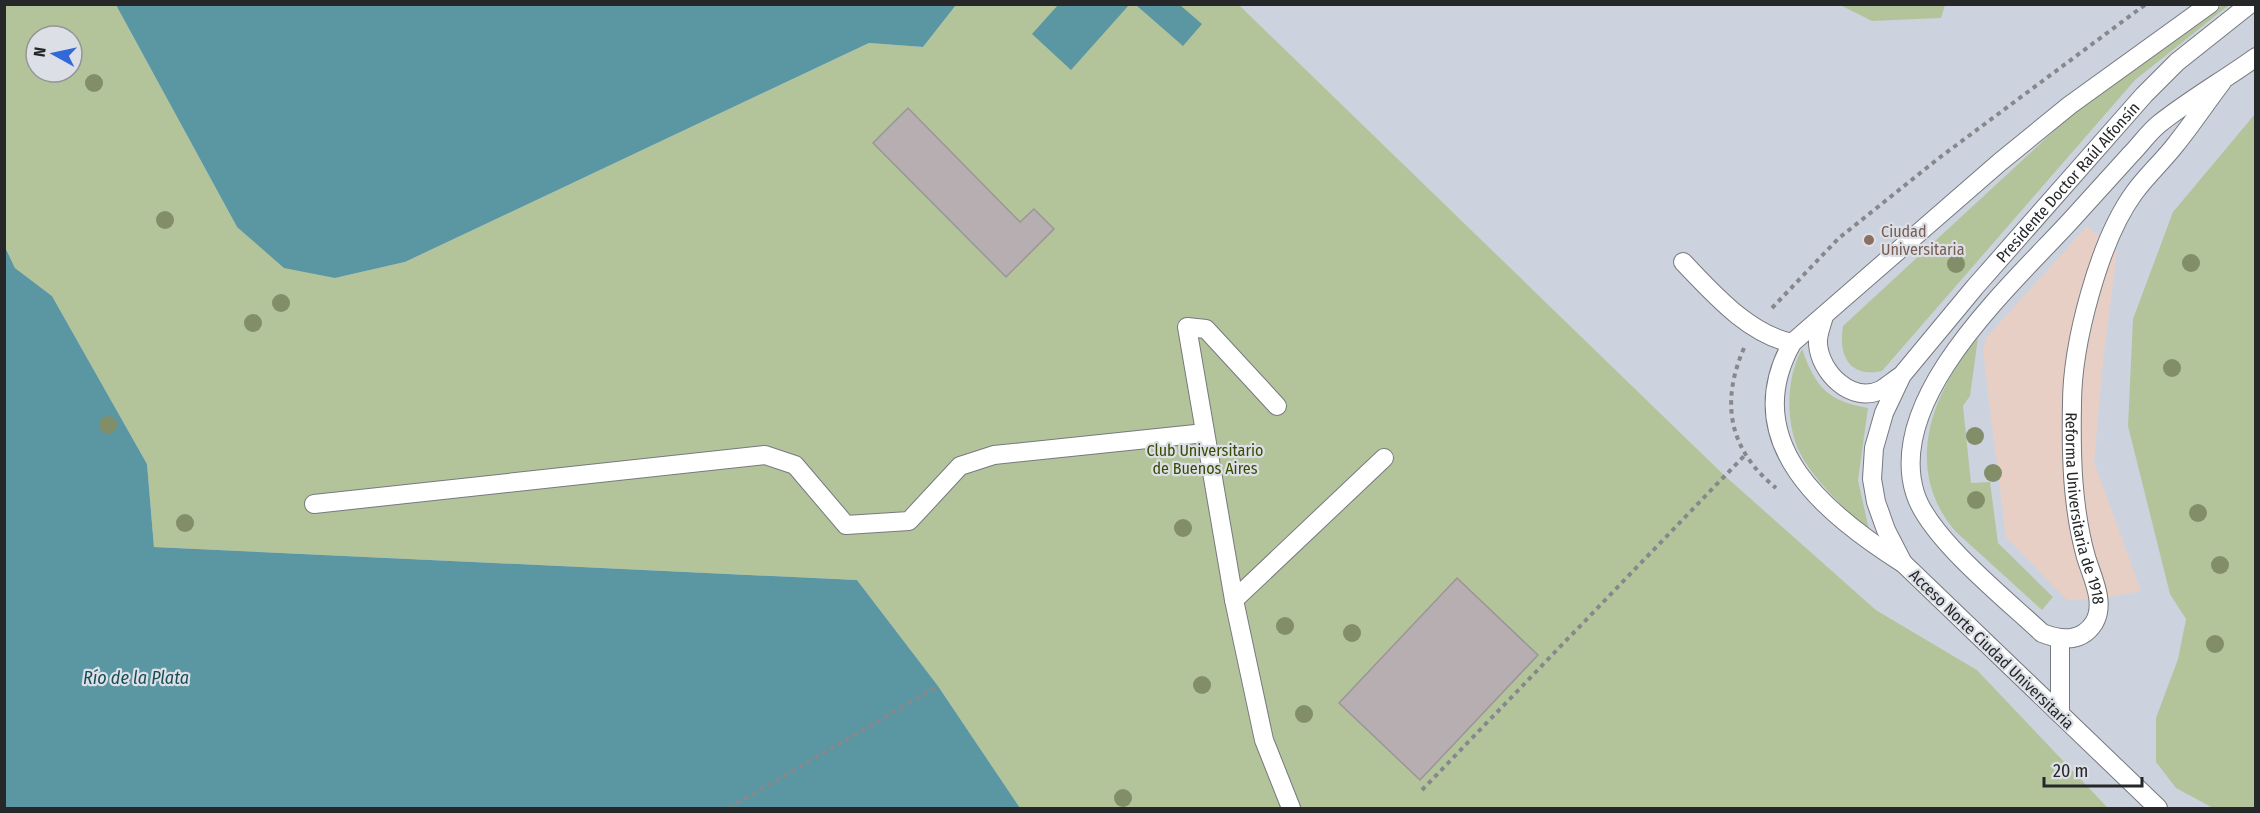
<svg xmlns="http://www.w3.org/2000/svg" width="2260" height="813" font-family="'Fira Sans Condensed',sans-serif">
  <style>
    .built { fill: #ccd3df }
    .industrial { fill: #e7cfc6 }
    .green { fill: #b4c49a; fill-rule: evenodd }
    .water { fill: #5b97a2 }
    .building { fill: #b6aeb1; stroke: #9c9597; stroke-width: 1.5 }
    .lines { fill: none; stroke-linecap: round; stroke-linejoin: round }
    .service-casing { stroke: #76797f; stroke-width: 20 }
    .path { stroke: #86888c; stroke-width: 4; stroke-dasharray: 4.5 4.5; stroke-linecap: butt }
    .service { stroke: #fff; stroke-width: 18 }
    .tree { fill: #828e68 }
    .education-dot { fill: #8d6e63; stroke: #dcdfe5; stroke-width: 2 }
    .labels { text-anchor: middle; stroke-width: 4.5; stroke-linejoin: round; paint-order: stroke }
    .street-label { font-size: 16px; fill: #252729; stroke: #dcdfe5 }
    .education-label { font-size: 16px; fill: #785e54; stroke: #dcdfe5; text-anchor: start }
    .park-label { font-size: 16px; fill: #384b01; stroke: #dcdfe5 }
    .water-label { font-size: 18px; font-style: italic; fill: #164c55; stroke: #dcdfe5 }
  </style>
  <rect width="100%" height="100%" fill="#dcdfe5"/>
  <polygon class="built" points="1239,5 2255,5 2255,808 2108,808 1977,670 1876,610 1724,475"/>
  <polygon class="industrial" points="2087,226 2117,251 2103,360 2094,462 2141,591 2099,599 2067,600 2006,537 1983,352 1986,338"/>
  <g class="green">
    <path d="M 5,5 L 116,5 L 237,227 L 335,278 L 405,262 L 869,43 L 923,47 L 956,5 L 1239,5 L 1724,475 L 1876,610 L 1977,670 L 2108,808 L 1020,808 L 938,686 L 857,580 L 154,547 L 147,464 L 52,296 L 15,268 L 5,247 ZM 36,36 L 72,36 L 72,72 L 36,72 Z"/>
    <polygon points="1840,5 1945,5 1941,18 1872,21"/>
    <path d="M 2223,5 L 2229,5 L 2135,80 L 1882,371 C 1849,378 1838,355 1843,326 L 2067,119 Z"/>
    <polygon points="2255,114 2255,808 2213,808 2176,788 2156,762 2156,718 2178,659 2186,619 2170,594 2128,426 2133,319 2173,212"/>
    <path d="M 1978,338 L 1970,396 L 1963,406 L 1971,483 L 1990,482 L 1998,543 L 2053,597 L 2042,610 L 1956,532 C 1902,470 1931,393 1978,338 Z"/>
    <path d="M 1802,349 C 1816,388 1828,401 1868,408 L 1858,480 L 1869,530 C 1847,512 1813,479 1800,453 C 1785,423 1786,378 1802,349 Z"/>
  </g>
  <g class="water">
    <polygon points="116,5 956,5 923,47 869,43 405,262 335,278 284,268 237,227"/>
    <polygon points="1058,5 1058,4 1129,5 1071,70 1032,34"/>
    <polygon points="1136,5 1180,5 1202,24 1183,46"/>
    <polygon points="5,247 15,268 52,296 147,464 154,547 857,580 938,686 1020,808 5,808"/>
  </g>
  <g class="building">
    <polygon points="908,108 1020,222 1034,209 1054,229 1006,277 873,143"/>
    <polygon points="1457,578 1538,655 1420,780 1339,703"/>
  </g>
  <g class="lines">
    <defs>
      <g id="service">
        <path id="s1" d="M 2222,82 C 2206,103 2192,124 2176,144 C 2163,161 2147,175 2134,193 C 2099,241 2072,344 2072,404 C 2071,455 2072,507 2086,557 C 2092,577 2106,603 2094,623 C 2081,643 2060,640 2042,633 C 2006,599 1928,537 1915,493 C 1885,396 2014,283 2073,218 C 2092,197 2111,176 2131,154 C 2140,145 2148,133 2159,124 C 2189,100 2224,80 2256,57"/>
        <path d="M 1683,262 C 1713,293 1748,334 1792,343"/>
        <path d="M 1824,316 C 1822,324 1817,335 1818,344 C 1820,372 1851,404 1881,390 C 1888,386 1894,380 1901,376"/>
        <polyline points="1277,406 1206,329 1187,327 1234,600 1264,740 1291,808"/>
        <polyline points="314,504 765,455 795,465 846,525 909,521 960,466 994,455 1205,433"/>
        <path id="s2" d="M 1903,563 L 1886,530 L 1876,502 L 1872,479 L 1874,448 L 1884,413 L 1902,375 L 1975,287 L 2144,95 L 2177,62 L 2250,4"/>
        <polyline points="1234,600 1384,458"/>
        <polyline points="2060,639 2060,714"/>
        <path d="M 2158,808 L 1904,564 C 1827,515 1736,443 1792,343 L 2000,162 L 2070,105 L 2210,4"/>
      </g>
    </defs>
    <use href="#service" class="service-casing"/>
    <g class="path">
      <polyline points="1772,308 1839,238 1939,158 2146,4"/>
      <path d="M 1744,348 C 1720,403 1729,450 1776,488"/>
      <polyline points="1422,790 1744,456"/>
      <polyline points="729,808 938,686"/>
    </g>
    <use href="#service" class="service"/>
  </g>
  <g class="tree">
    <circle cx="94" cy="83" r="9"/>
    <circle cx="165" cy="220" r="9"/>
    <circle cx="2191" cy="263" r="9"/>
    <circle cx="1956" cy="264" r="9"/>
    <circle cx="281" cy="303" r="9"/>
    <circle cx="253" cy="323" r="9"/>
    <circle cx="2172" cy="368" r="9"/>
    <circle cx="108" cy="425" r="9"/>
    <circle cx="1975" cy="436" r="9"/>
    <circle cx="1993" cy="473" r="9"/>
    <circle cx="1976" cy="500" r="9"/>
    <circle cx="2198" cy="513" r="9"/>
    <circle cx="185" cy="523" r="9"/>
    <circle cx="1183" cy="528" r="9"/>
    <circle cx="2220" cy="565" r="9"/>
    <circle cx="1285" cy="626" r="9"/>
    <circle cx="1352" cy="633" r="9"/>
    <circle cx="2215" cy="644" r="9"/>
    <circle cx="1202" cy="685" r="9"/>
    <circle cx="1304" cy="714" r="9"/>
    <circle cx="1123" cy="798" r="9"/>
  </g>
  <circle class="education-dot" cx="1869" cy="240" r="6"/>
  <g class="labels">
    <g class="street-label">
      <text dy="6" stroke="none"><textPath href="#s2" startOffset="454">Presidente Doctor Raúl Alfonsín</textPath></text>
      <text dy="6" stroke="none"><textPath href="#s1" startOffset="470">Reforma Universitaria de 1918</textPath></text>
      <text transform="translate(1992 649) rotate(44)" y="6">Acceso Norte Ciudad Universitaria</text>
    </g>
    <g class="education-label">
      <text x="1881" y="237">Ciudad<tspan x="1881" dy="18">Universitaria</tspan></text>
    </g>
    <g class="park-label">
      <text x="1205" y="456">Club Universitario<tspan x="1205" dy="18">de Buenos Aires</tspan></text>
    </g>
    <g class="water-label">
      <text x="136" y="684">Río de la Plata</text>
    </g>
  </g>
  <rect width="2260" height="813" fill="none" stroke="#252729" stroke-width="12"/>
  <g transform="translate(54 54) rotate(278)"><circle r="28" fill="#dcdfe5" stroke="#93959a" stroke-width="1.5"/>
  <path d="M0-4.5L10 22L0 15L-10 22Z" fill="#3269d8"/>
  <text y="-9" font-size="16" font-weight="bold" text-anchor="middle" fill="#252729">N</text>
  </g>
  <path d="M2044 777v9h98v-9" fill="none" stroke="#252729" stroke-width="3"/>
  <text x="2053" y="777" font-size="18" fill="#252729" stroke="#dcdfe5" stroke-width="4.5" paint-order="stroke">20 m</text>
</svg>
